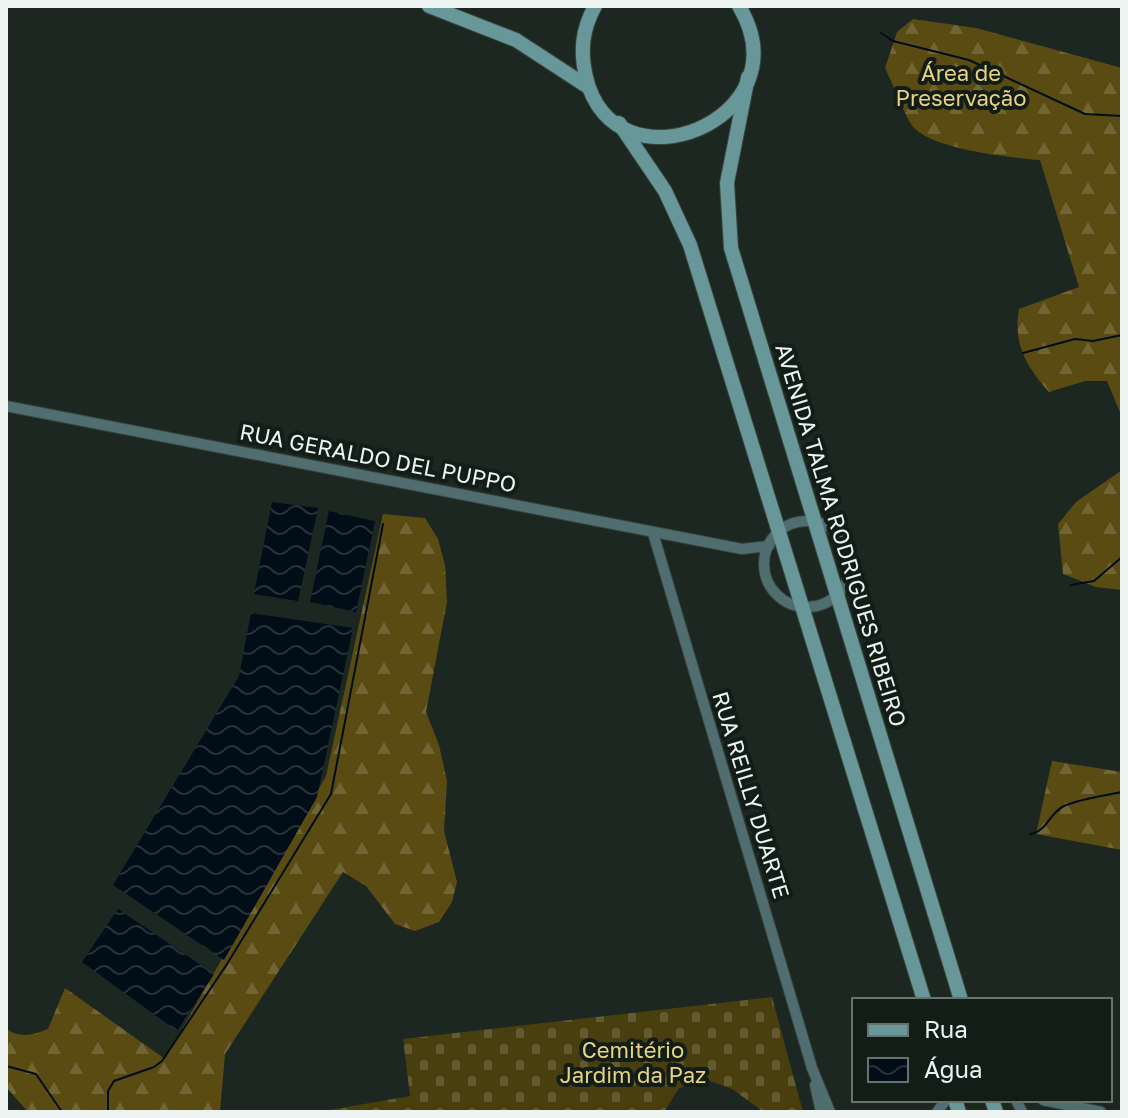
<svg xmlns="http://www.w3.org/2000/svg" width="1128" height="1118" font-family="'Golos Text',sans-serif">
  <style>
    .forest { fill: url(#forest-firs) }
    .cemetery { fill: url(#cemetery-stones) }
    .water { fill: url(#water-waves) }
    .lines { fill: none; stroke-linecap: round; stroke-linejoin: round }
    .stream { stroke: #010d17; stroke-width: 2 }
    .street-casing { stroke: #39443f; stroke-width: 12 }
    .secondary-casing { stroke: #39443f; stroke-width: 16 }
    .street { stroke: #506d6f; stroke-width: 10 }
    .secondary { stroke: #679799; stroke-width: 14 }
    .labels { text-anchor: middle; stroke-width: 8; stroke-linejoin: round; paint-order: stroke }
    .park-label { font-size: 22px; fill: #e9d380; stroke: #121d18 }
    .street-label { font-size: 22px; fill: #ecf3f0; stroke: #121d18 }
  </style>
  <defs>
    <pattern id="forest-firs" width="22" height="20" patternUnits="userSpaceOnUse" patternTransform="scale(2)"><rect width="22" height="20" fill="#594b12"/><path d="M5 1l3.5 6h-7zM16 11l3.5 6h-7z" fill="#716535"/></pattern>
    <pattern id="cemetery-stones" width="16" height="16" patternUnits="userSpaceOnUse" patternTransform="scale(2)"><rect width="16" height="16" fill="#493e0d"/><path d="M2 7V4a2 2 0 0 1 4 0v3zM10 15v-3a2 2 0 0 1 4 0v3z" fill="#635a31"/></pattern>
    <pattern id="water-waves" width="16" height="10" patternUnits="userSpaceOnUse" patternTransform="scale(2)"><rect width="16" height="10" fill="#010d17"/><path d="M0 5q4-4 8 0t8 0" fill="none" stroke="#263139"/></pattern>
  </defs>
  <rect width="100%" height="100%" fill="#1c2722"/>
  <g class="forest">
    <path d="M 913,19 L 976,28 L 1122,68 L 1122,417 L 1107,381 L 1085,381 L 1049,392 C 1026,366 1013,344 1019,309 L 1079,287 L 1040,160 C 1013,158 926,149 911,124 C 901,107 894,86 885,68 L 897,32 Z"/>
    <polygon points="1122,470 1122,590 1096,587 1063,574 1058,524 1076,502"/>
    <path d="M 383,514 L 425,518 L 438,539 L 445,565 L 447,602 L 426,712 L 439,745 L 447,781 L 444,831 L 457,882 L 452,902 L 439,922 L 415,931 L 395,924 L 366,886 L 343,872 L 225,1054 L 220,1112 L 28,1112 L 6,1087 L 6,1028 C 18,1039 34,1035 48,1029 L 65,988 L 165,1059 L 326,776 Z"/>
    <polygon points="1052,761 1122,772 1122,850 1036,834"/>
  </g>
  <polygon class="cemetery" points="772,997 803,1112 764,1112 732,1089 707,1080 679,1088 664,1112 318,1112 410,1096 403,1039"/>
  <g class="water">
    <polygon points="272,502 318,508 298,601 254,594"/>
    <polygon points="329,511 375,521 356,612 310,602"/>
    <polygon points="251,613 353,628 317,797 224,960 113,885 239,676"/>
    <polygon points="118,909 214,974 177,1031 82,962"/>
  </g>
  <g class="lines">
    <g class="stream">
      <polyline points="881,33 893,41 969,60 1085,114 1122,116"/>
      <polyline points="1023,353 1075,339 1093,341 1122,335"/>
      <polyline points="1071,585 1094,581 1122,557"/>
      <path d="M 1030,834 C 1047,832 1049,813 1064,806 C 1082,798 1103,796 1122,792"/>
      <polyline points="6,1066 36,1074 62,1112"/>
      <polyline points="108,1112 108,1091 114,1081 154,1067 162,1061 227,964 331,794 383,524"/>
    </g>
    <defs>
      <g id="street">
        <polyline points="6,406 742,549 769,546"/>
        <circle cx="807" cy="564" r="43"/>
        <polyline points="653,533 812,1068 830,1112"/>
        <polyline points="815,1085 821,1112"/>
        <polyline points="1016,1100 1022,1112"/>
        <polyline points="1043,1100 1101,1112"/>
        <polyline points="937,1112 946,1100"/>
      </g>
      <g id="secondary">
        <polyline points="429,6 516,40 588,87"/>
        <path d="M 595,6 C 582,30 580,51 586,77 C 614,196 807,120 739,6"/>
        <polyline points="748,77 727,183 731,248 961,1000"/>
        <polyline points="619,123 665,191 690,245 924,1000"/>
        <polyline points="955,1100 959,1112"/>
        <polyline points="992,1100 996,1112"/>
      </g>
    </defs>
    <use href="#street" class="street-casing"/>
    <use href="#secondary" class="secondary-casing"/>
    <use href="#street" class="street"/>
    <use href="#secondary" class="secondary"/>
  </g>
  <g class="labels">
    <g class="park-label">
      <text x="961" y="81">Área de<tspan x="961" dy="25">Preservação</tspan></text>
      <text x="633" y="1058">Cemitério<tspan x="633" dy="25">Jardim da Paz</tspan></text>
    </g>
    <g class="street-label">
      <text transform="translate(378 458) rotate(11)" y="8">RUA GERALDO DEL PUPPO</text>
      <text transform="translate(841 535) rotate(73)" y="8">AVENIDA TALMA RODRIGUES RIBEIRO</text>
      <text transform="translate(751 795) rotate(73)" y="8">RUA REILLY DUARTE</text>
    </g>
  </g>
  <rect width="1128" height="1118" fill="none" stroke="#ecf3f0" stroke-width="16"/>
  <rect x="852" y="998" width="260" height="104" fill="#121d18" stroke="#69736e" stroke-width="2"/>
  <rect x="868" y="1024" width="40" height="12" fill="#679799" stroke="#69736e" stroke-width="2"/>
  <text x="924" y="1038" font-size="24" fill="#ecf3f0">Rua</text>
  <rect x="868" y="1058" width="40" height="24" fill="url(#water-waves)" stroke="#69736e" stroke-width="2"/>
  <text x="924" y="1078" font-size="24" fill="#ecf3f0">Água</text>
</svg>
